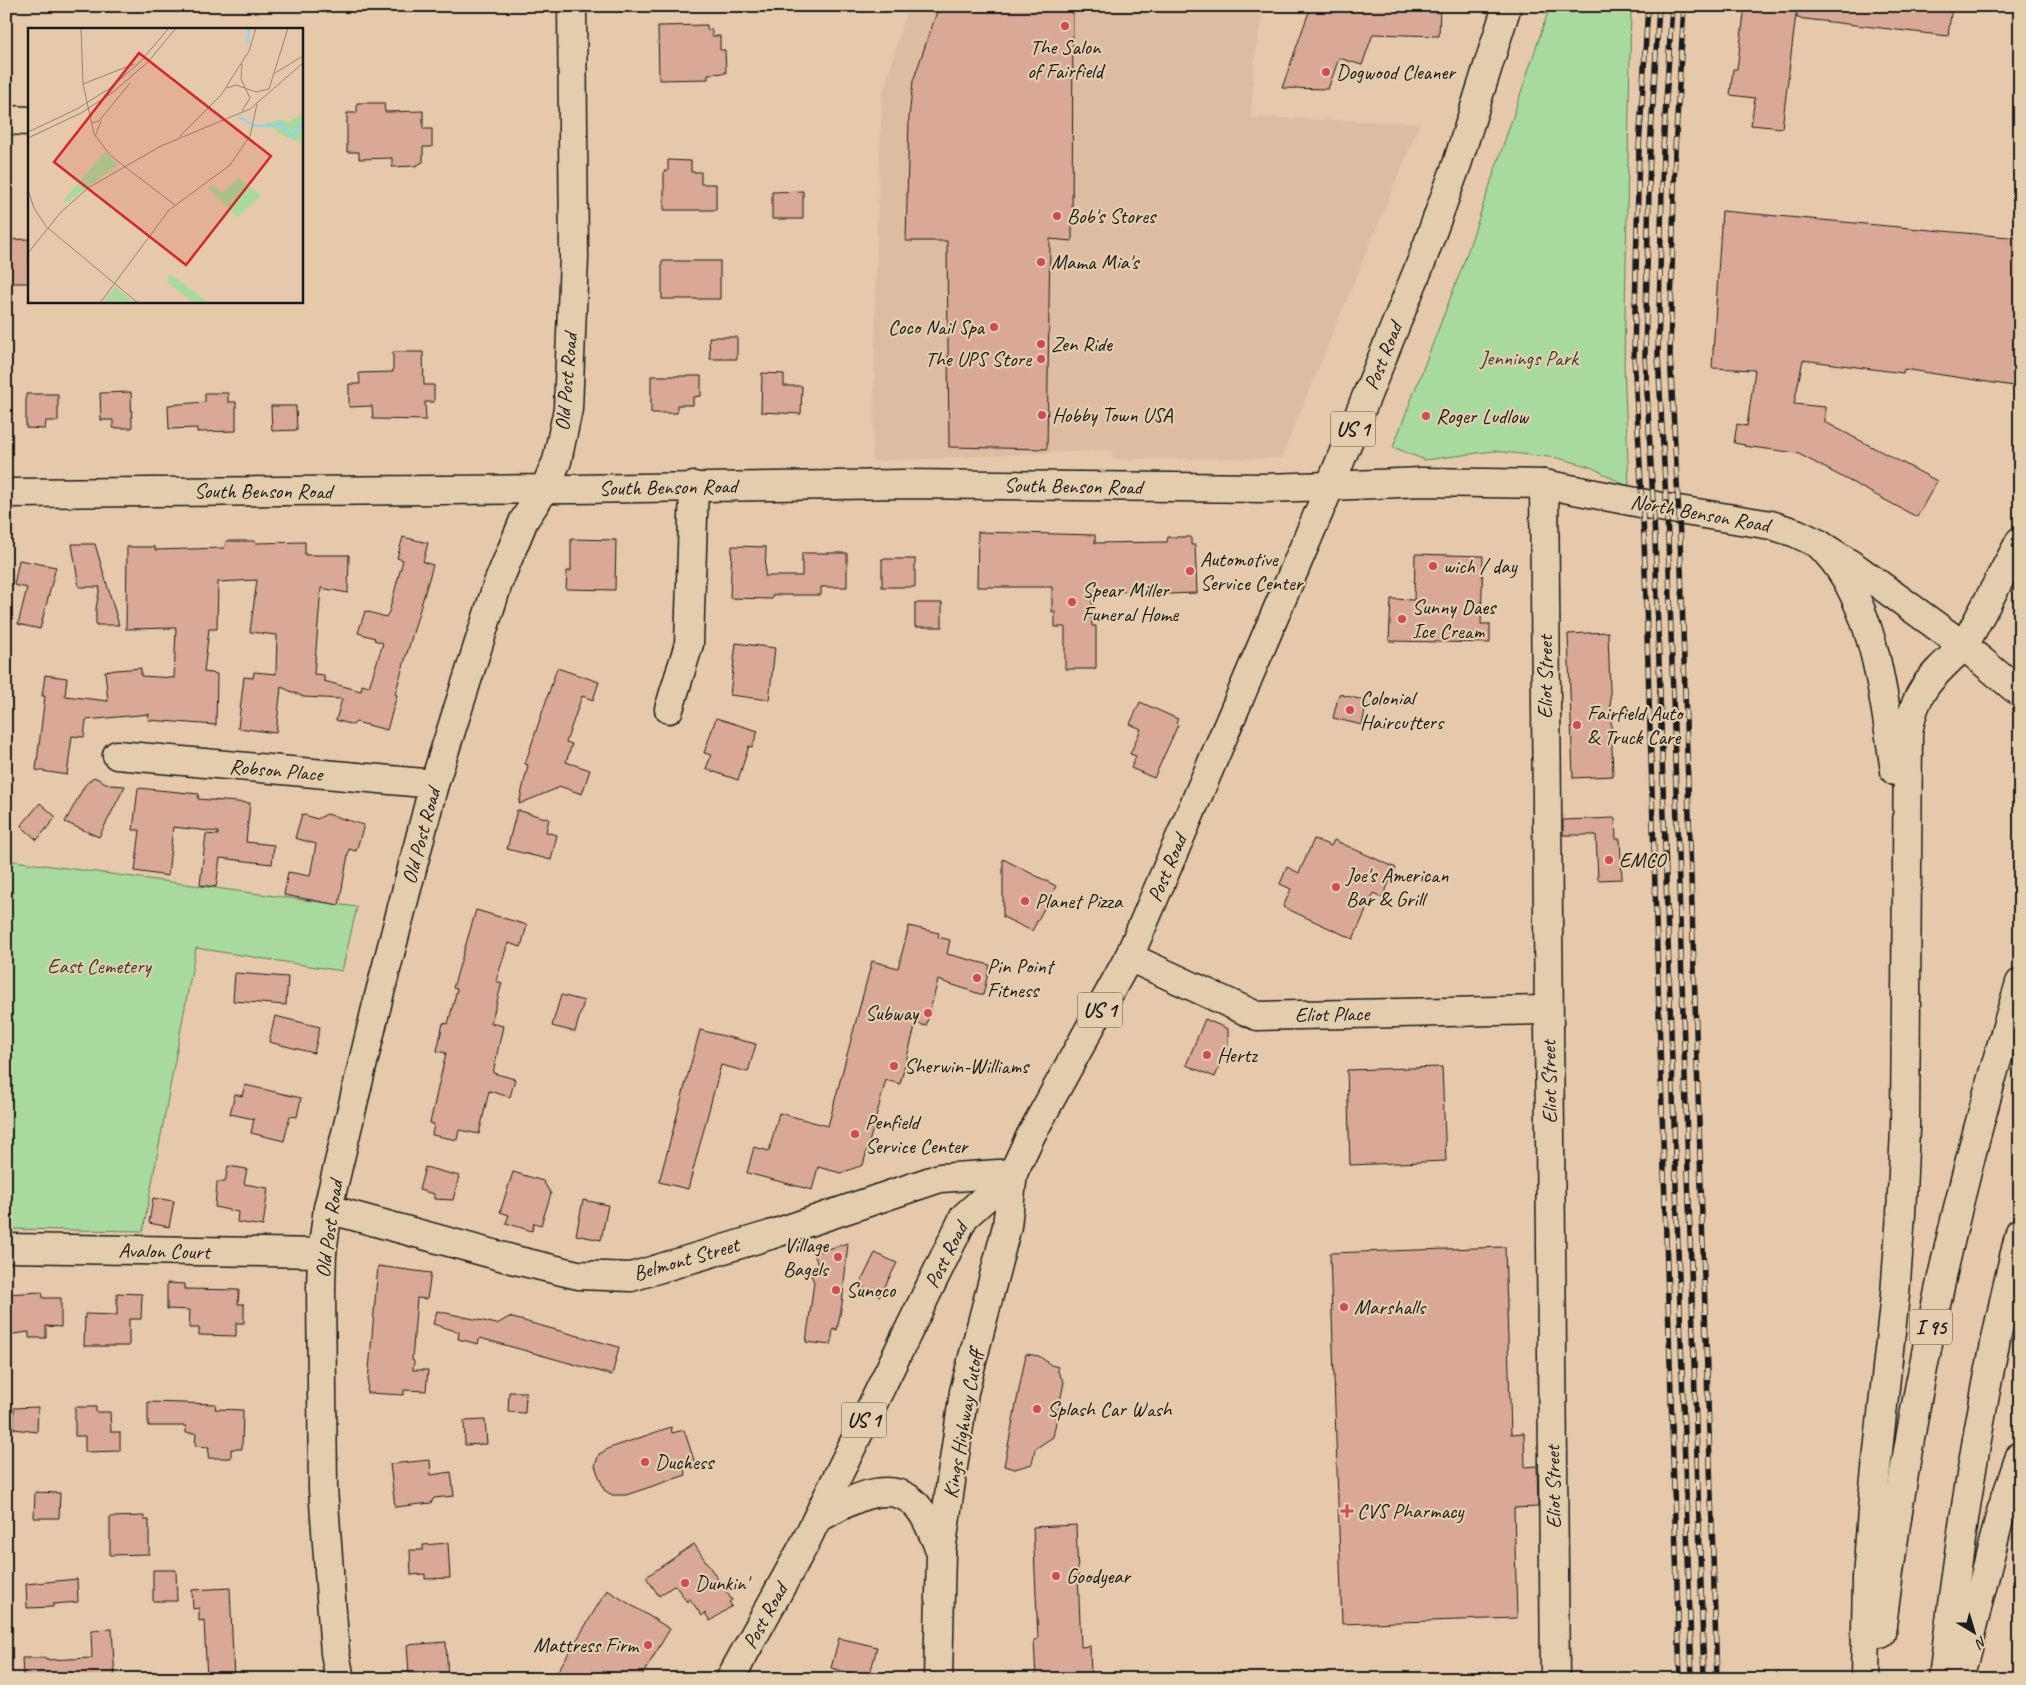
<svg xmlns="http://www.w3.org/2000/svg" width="2026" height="1685" font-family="Caveat,sans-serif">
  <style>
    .built { fill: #ddbca1 }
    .green { fill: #a7da9c; stroke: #627b5c }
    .building { fill: #d9a896; stroke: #1c1c1c }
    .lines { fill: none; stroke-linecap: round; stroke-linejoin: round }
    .minor-casing { stroke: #1c1c1c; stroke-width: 31 }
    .major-casing { stroke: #1c1c1c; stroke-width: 31 }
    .highway-casing { stroke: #1c1c1c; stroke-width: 31 }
    .minor { stroke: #e3cdac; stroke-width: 28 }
    .major { stroke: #e3cdac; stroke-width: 28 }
    .highway { stroke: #e3cdac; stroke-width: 28 }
    .rail-casing { stroke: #1c1c1c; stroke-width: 5.5 }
    .rail { stroke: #e3cdac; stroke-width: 4; stroke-dasharray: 11; stroke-linecap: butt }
    .poi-dot { fill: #d1495b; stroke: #e3cdac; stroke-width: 2 }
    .labels { text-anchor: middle; stroke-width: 4.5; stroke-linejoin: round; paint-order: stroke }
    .shield { fill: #e3cdac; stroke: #585147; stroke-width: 1 }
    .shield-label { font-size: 20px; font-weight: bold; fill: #1c1c1c }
    .poi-label { font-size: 21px; fill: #1c1c1c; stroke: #e3cdac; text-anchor: start }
    .street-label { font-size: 21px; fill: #1c1c1c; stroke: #e3cdac }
    .park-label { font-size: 21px; fill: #384236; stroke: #e3cdac }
    .inset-river { fill: none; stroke: #8cd5ed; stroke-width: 2.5 }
    .inset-road { fill: none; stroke: #958471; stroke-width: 1 }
    .view { fill: #d62828; fill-opacity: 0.15; stroke: #d62828; stroke-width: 2.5 }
    .inset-edge { fill: none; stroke: #1c1c1c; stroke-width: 2.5 }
  </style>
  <rect width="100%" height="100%" fill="#e5c9aa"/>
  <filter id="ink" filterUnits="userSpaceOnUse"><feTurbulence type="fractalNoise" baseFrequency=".02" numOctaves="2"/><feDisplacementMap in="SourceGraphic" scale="10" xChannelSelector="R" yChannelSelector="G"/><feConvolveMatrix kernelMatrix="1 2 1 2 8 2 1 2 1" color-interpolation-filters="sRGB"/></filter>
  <g filter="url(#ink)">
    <polygon class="built" points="908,6 1264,6 1254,59 1251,117 1420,123 1281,458 1112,459 1112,450 873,461 877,224 882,96"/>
    <g class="green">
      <polygon points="1550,6 1631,6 1624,365 1629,487 1591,467 1558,458 1493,451 1425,460 1393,447 1463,265"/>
      <polygon points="6,860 357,907 342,971 196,948 143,1231 6,1229"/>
    </g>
    <g class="building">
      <polygon points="939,6 1073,6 1072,241 1050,239 1047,449 949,447 947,241 906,241 909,117 913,81"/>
      <polygon points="1311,6 1440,6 1439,36 1373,34 1362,65 1339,58 1328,89 1282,88"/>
      <polygon points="1745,6 1797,6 1782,128 1751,125 1755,98 1730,95 1733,69 1737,69"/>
      <polygon points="1797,6 1952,6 1948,36 1797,18"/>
      <polygon points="707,25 707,30 712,30 712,36 720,36 720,50 725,50 726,73 708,74 708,79 659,80 658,26"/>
      <polygon points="357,103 384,103 385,112 423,111 423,129 432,129 432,147 423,147 423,162 415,166 392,167 392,158 359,159 359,152 347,152 347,113 357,113"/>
      <polygon points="668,160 691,161 691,172 701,172 701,184 716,184 716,210 664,210 664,171 668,171"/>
      <polygon points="803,191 803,219 772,219 772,192"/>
      <polygon points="1722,211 2020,238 2020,387 1904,369 1903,373 1803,360 1794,404 1825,407 1825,422 1937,481 1917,517 1797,453 1744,446 1745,445 1734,443 1737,424 1747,426 1755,370 1712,368"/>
      <polygon points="29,239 29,283 6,283 6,240"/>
      <rect x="662" y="261" width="58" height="38"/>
      <polygon points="709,337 737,337 737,359 710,359"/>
      <polygon points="393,352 423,352 424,385 434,385 434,402 425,402 426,420 373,419 372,406 349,407 349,384 360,384 359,373 393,372"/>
      <polygon points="762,373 784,374 784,386 802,386 801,414 761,412"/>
      <polygon points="651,376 701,376 701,396 693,397 693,405 677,405 677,413 651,413"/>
      <polygon points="131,392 132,428 113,428 113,420 101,420 100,393"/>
      <polygon points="205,393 228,393 228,402 236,402 236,431 197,432 197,428 169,429 168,405 205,402"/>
      <polygon points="26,394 58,394 58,421 46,421 45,429 26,428"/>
      <polygon points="271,406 296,406 297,430 272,431"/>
      <polygon points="978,532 1095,535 1095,543 1167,542 1168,537 1191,537 1191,545 1195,545 1197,593 1168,594 1168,591 1092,592 1092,626 1096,626 1096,669 1065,669 1065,627 1055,627 1055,612 1052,612 1052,587 977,587"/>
      <polygon points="403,537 428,543 423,562 433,565 395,694 397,695 387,730 356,722 353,725 336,720 342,699 304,697 281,687 276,733 238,728 244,677 253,678 254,672 276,674 277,635 250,632 257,580 218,582 217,629 209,629 204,672 217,674 216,725 148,720 149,714 86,720 84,737 72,736 67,775 36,770 45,696 42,696 45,675 67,678 65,696 108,701 105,671 141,668 141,676 174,678 176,628 126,629 127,547 155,547 155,550 224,548 226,541 255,541 255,543 305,542 305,555 349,555 348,593 321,588 314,674 324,675 324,681 361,691 362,685 369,687 383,643 374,640 375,638 358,633 365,611 386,617 389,612 403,560 397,558"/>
      <polygon points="571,539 616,540 615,590 566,589 567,571 571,571"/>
      <polygon points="72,544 95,544 119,625 96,625 96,608 100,587 79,587"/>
      <polygon points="732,546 766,547 765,576 802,576 802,553 847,553 847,587 821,587 821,595 772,595 772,599 730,598"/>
      <polygon points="1415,554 1483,556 1481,624 1490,624 1490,643 1389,641 1391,599 1414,600"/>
      <rect x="882" y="559" width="33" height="28"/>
      <polygon points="19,560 56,567 40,629 18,624 27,588 14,585"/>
      <rect x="915" y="603" width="27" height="24"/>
      <polygon points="1608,632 1613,776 1573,778 1568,634"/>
      <polygon points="736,643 775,648 769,700 730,695"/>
      <polygon points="557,668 599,682 593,700 582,696 566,742 572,744 566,762 590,770 582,794 559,786 558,788 519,804 528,765 525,764"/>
      <polygon points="1339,694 1367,701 1362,725 1333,718"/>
      <polygon points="1140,702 1178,719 1176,723 1178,725 1154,778 1131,768 1136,756 1130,754 1141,729 1130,724"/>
      <polygon points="716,718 758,731 752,747 749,746 738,780 706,769 711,755 704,753"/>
      <polygon points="94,777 110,785 125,786 99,837 65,822 85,785"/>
      <polygon points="138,788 199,794 198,799 250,803 246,842 274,845 272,864 220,858 216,887 200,885 206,834 218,835 218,832 173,827 168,876 135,871 140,830 133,830"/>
      <polygon points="40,803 56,817 37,840 21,826"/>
      <polygon points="517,810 549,819 546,832 557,835 551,860 507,849"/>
      <polygon points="302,814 317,819 327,814 364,825 356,851 349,849 339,905 284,895 288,872 310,876 316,844 295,838"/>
      <polygon points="1615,818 1616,839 1620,839 1622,879 1598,880 1596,835 1563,835 1563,820"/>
      <polygon points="1314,839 1331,846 1334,840 1396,868 1382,898 1374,893 1353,939 1283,907 1291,889 1280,884 1287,867 1299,873"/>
      <polygon points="1003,859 1056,886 1032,931 1003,917"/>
      <polygon points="476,910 527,925 521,947 508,943 496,981 502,983 491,1023 503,1026 493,1073 515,1079 510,1097 489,1091 479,1134 459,1130 457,1140 432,1135 434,1124 430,1123 446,1053 437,1051 443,1023 448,1024 457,989 453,988"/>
      <polygon points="909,926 939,933 938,937 950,940 947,954 990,965 983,995 938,980 926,1026 916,1023 900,1084 886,1080 863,1165 841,1173 818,1167 812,1190 747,1173 754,1147 769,1151 779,1113 828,1126 872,961 898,968"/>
      <polygon points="235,973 288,977 286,1005 233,1001"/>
      <polygon points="561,995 584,1001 575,1032 552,1026"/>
      <polygon points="275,1016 320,1027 314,1053 269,1042"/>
      <polygon points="1205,1019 1228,1029 1228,1045 1215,1077 1186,1065"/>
      <polygon points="700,1030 756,1044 748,1072 721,1065 688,1189 659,1182"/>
      <polygon points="1442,1067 1446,1161 1350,1165 1347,1070"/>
      <polygon points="245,1085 301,1098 297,1117 290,1116 284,1141 251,1133 254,1119 230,1114 235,1094 242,1096"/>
      <polygon points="228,1166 247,1169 244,1184 268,1188 263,1226 237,1222 238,1212 215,1207 217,1182 225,1182"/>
      <polygon points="425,1167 459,1176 453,1200 434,1199 434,1194 419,1190"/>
      <polygon points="513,1172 543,1181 551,1194 541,1225 534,1223 532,1231 506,1223 509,1215 500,1212"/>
      <polygon points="153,1198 174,1201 169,1227 149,1223"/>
      <polygon points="583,1200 608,1205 601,1240 576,1235"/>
      <polygon points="848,1243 842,1304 837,1330 833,1329 831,1345 806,1342 814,1282 811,1275 820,1272 814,1253"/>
      <polygon points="1505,1247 1511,1434 1524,1433 1525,1467 1537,1466 1538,1507 1514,1508 1517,1618 1342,1624 1330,1253"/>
      <polygon points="875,1253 897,1263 880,1296 859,1286"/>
      <polygon points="378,1266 431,1273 427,1299 417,1298 412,1360 414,1361 413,1370 428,1370 426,1391 404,1390 404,1395 367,1393"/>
      <polygon points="167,1283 185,1284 185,1289 239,1290 238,1304 244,1304 244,1323 236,1323 236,1336 199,1335 199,1328 189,1328 190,1310 167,1309"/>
      <polygon points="42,1292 43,1298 61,1298 61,1327 46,1326 46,1338 29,1338 29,1332 14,1334 6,1331 6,1294"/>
      <polygon points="117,1293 142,1294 141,1319 129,1319 129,1346 84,1346 85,1314 117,1315"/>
      <polygon points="437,1311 497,1324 509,1317 619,1347 612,1375 480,1338 478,1344 458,1339 459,1332 433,1324"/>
      <polygon points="1026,1354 1039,1356 1051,1365 1058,1367 1058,1372 1064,1382 1053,1437 1035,1449 1032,1464 1015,1469 1004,1466"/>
      <polygon points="509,1392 526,1392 525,1413 508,1412"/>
      <polygon points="148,1402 216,1404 215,1409 243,1410 242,1449 231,1449 231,1458 208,1458 209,1447 195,1446 196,1433 186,1433 186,1426 148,1426"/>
      <polygon points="38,1407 37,1432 14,1429 14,1408"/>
      <polygon points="75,1407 96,1407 96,1412 110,1412 111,1432 120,1432 120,1451 85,1452 85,1436 75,1436"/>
      <polygon points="485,1420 487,1444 465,1445 464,1421"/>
      <polygon points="671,1427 672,1433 684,1430 695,1463 683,1467 686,1475 626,1495 612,1495 604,1490 595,1466 599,1454 610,1448"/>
      <polygon points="430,1460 431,1475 451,1472 454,1496 434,1498 431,1503 395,1507 390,1464"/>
      <polygon points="35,1492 60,1493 59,1518 34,1518"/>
      <polygon points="144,1516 144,1520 149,1520 149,1554 110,1555 110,1517"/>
      <polygon points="1076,1525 1081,1647 1090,1646 1091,1679 1036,1679 1034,1640 1038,1639 1033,1527"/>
      <polygon points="448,1543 450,1578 425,1579 425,1574 411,1575 410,1550 423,1550 423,1545"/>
      <polygon points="694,1544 732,1600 729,1602 732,1606 710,1621 705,1613 702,1616 689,1598 687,1602 675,1585 659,1596 646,1577"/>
      <polygon points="153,1570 176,1570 177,1601 153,1601"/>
      <polygon points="77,1579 78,1602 53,1604 53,1607 27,1608 26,1584"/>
      <polygon points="230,1588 234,1679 207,1679 204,1620 199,1621 199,1608 193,1609 192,1590"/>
      <polygon points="607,1590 670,1629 640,1679 553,1679"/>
      <polygon points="112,1629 115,1679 23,1679 22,1658 45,1658 46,1660 92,1658 91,1630"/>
      <polygon points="839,1638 877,1647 869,1678 831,1668"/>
      <polygon points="446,1642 448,1677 431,1678 431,1672 409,1674 407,1645"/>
    </g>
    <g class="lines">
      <defs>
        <g id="minor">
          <polyline points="6,120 29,121"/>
          <polyline points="1544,484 1555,1679"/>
          <polyline points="6,493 575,489 902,484 1265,488 1330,486"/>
          <polyline points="1964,646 2020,541"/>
          <polyline points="669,709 689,644 694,486"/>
          <polyline points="117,755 434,784"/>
          <polyline points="1129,957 1257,1016 1548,1010"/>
          <polyline points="328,1209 515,1260 578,1275 631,1277 770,1235 940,1178 1013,1173"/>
          <polyline points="6,1248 322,1253"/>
          <polyline points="340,1679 335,1653 323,1489 321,1289 322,1253 328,1208 379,996 434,784 498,583 524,520 544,490 557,461 568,409 574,258 572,6"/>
        </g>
        <g id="major">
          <polyline points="1330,486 1422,482 1544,484 1666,508 1771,525 1796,533 1819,544 1855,567 1964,646 2020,693"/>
          <path d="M 817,1519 C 851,1500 898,1470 925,1517 C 931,1528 936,1541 941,1552"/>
          <polyline points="730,1679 804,1545 964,1217 1013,1173 1031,1135 1129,957 1330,486 1422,260 1457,164 1507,6"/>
          <polyline points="938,1679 941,1552 952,1474 964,1392 1007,1226 1013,1173"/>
        </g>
        <g id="highway">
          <path d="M 1819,544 C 1826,552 1833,559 1839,568 C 1877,624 1885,705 1895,771"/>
          <path d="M 1881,1633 C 1908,1413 1954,1195 2020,983"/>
          <path d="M 1865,1679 L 1867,1578 L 1873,1497 L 1895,1295 L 1901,1214 L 1905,1129 L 1908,733 C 1915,689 1932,676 1964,646"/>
          <path d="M 1943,1679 C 1960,1528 1984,1379 2020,1232"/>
          <polyline points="1959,1679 2001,1512 2020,1456"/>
        </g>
      </defs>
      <use href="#minor" class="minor-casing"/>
      <use href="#major" class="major-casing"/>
      <use href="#highway" class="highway-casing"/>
      <use href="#minor" class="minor"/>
      <use href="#major" class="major"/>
      <use href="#highway" class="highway"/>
      <defs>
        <g id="rail">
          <polyline points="1648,6 1639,148 1634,355 1644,538 1680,1679"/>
          <polyline points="1659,6 1650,149 1645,355 1655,538 1692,1679"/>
          <polyline points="1672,6 1663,149 1658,355 1668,537 1704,1679"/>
          <polyline points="1684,6 1675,150 1670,354 1680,537 1717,1679"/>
        </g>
      </defs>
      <use href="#rail" class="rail-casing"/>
      <use href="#rail" class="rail"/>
    </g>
  </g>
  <g class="poi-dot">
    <circle cx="1065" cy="26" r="5"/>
    <circle cx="1326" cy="72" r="5"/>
    <circle cx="1057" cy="216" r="5"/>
    <circle cx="1041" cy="262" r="5"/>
    <circle cx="994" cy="327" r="5"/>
    <circle cx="1041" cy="344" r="5"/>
    <circle cx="1041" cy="359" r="5"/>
    <circle cx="1042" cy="415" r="5"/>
    <circle cx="1426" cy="416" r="5"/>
    <circle cx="1433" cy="566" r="5"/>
    <circle cx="1190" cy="571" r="5"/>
    <circle cx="1072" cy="602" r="5"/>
    <circle cx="1402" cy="619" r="5"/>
    <circle cx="1350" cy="710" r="5"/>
    <circle cx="1577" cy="725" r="5"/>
    <circle cx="1609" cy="860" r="5"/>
    <circle cx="1336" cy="887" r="5"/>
    <circle cx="1025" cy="901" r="5"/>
    <circle cx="977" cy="978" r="5"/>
    <circle cx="928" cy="1013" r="5"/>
    <circle cx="1207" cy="1055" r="5"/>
    <circle cx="894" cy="1066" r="5"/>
    <circle cx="855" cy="1134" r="5"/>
    <circle cx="838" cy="1257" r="5"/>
    <circle cx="836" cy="1290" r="5"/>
    <circle cx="1344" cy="1307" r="5"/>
    <circle cx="1037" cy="1409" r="5"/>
    <circle cx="645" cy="1462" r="5"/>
    <path d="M1344.5 1503.5h5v5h5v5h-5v5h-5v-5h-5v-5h5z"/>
    <circle cx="1056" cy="1576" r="5"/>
    <circle cx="685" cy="1583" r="5"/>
    <circle cx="648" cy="1645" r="5"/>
  </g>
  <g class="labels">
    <g class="shield">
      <rect x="1330.5" y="411.5" width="45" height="35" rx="4"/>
      <rect x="1077.5" y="992.5" width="45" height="35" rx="4"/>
      <rect x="1910" y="1309.5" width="42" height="35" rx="4"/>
      <rect x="841.5" y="1402.5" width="45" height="35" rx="4"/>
    </g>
    <g class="shield-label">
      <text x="1353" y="436">US 1</text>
      <text x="1100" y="1017">US 1</text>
      <text x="1931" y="1334">I 95</text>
      <text x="864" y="1427">US 1</text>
    </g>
    <g class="poi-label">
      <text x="1065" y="54" text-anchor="middle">The Salon<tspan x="1065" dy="24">of Fairfield</tspan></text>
      <text x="1336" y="79">Dogwood Cleaner</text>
      <text x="1067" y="223">Bob's Stores</text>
      <text x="1051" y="269">Mama Mia's</text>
      <text x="984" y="334" text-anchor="end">Coco Nail Spa</text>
      <text x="1051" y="351">Zen Ride</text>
      <text x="1031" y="366" text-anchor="end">The UPS Store</text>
      <text x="1052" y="422">Hobby Town USA</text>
      <text x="1436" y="423">Roger Ludlow</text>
      <text x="1200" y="566">Automotive<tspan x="1200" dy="24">Service Center</tspan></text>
      <text x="1443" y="573">wich / day</text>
      <text x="1082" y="597">Spear Miller<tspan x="1082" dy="24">Funeral Home</tspan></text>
      <text x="1412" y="614">Sunny Daes<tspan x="1412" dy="24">Ice Cream</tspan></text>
      <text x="1360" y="705">Colonial<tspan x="1360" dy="24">Haircutters</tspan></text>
      <text x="1587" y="720">Fairfield Auto<tspan x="1587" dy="24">&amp; Truck Care</tspan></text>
      <text x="1619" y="867">EMCO</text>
      <text x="1346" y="882">Joe's American<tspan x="1346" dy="24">Bar &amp; Grill</tspan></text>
      <text x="1035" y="908">Planet Pizza</text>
      <text x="987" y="973">Pin Point<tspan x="987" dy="24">Fitness</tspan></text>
      <text x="918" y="1020" text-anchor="end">Subway</text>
      <text x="1217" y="1062">Hertz</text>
      <text x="904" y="1073">Sherwin-Williams</text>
      <text x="865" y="1129">Penfield<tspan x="865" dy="24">Service Center</tspan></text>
      <text x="828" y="1252" text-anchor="end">Village<tspan x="828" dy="24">Bagels</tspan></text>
      <text x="846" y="1297">Sunoco</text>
      <text x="1354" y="1314">Marshalls</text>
      <text x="1047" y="1416">Splash Car Wash</text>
      <text x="655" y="1469">Duchess</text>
      <text x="1357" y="1518">CVS Pharmacy</text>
      <text x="1066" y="1583">Goodyear</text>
      <text x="695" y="1590">Dunkin'</text>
      <text x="638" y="1652" text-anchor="end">Mattress Firm</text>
    </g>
    <g class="street-label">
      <text transform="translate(1383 356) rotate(-68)" y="7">Post Road</text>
      <text transform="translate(566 382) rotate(-85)" y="7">Old Post Road</text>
      <text transform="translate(1073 486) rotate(1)" y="7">South Benson Road</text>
      <text transform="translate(668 487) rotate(-1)" y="7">South Benson Road</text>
      <text x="263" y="498">South Benson Road</text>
      <text transform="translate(1700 513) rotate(10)" y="7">North Benson Road</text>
      <text transform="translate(1545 677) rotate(-90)" y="7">Eliot Street</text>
      <text transform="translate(276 770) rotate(5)" y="7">Robson Place</text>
      <text transform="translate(421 836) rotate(-75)" y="7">Old Post Road</text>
      <text transform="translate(1167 868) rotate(-67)" y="7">Post Road</text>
      <text transform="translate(1332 1014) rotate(-1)" y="7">Eliot Place</text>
      <text transform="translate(1549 1082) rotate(-91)" y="7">Eliot Street</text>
      <text transform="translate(329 1229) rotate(-82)" y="7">Old Post Road</text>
      <text transform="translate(164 1251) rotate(1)" y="7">Avalon Court</text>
      <text transform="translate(946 1255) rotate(-63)" y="7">Post Road</text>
      <text transform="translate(686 1259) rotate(-16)" y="7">Belmont Street</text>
      <text transform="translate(963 1424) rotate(-80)" y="7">Kings Highway Cutoff</text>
      <text transform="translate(1553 1487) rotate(-91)" y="7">Eliot Street</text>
      <text transform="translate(765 1616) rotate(-61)" y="7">Post Road</text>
    </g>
    <g class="park-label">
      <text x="1529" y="365">Jennings Park</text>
      <text x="99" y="973">East Cemetery</text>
    </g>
  </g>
  <g transform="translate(28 28)">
    <rect width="275" height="275" fill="#e5c9aa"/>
    <path d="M 275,85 L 273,115 L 250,105 L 245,99 L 240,100 L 237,96 L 249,92 L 261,94 ZM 77,123 L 90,137 L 37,175 L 35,173 ZM 211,150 L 233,168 L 209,189 L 180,160 L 185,157 L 193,165 ZM 141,247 L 145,248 L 181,275 L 165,274 L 139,254 ZM 87,259 L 95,265 L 106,275 L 75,275 Z" fill="#a7da9c"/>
    <path class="inset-river" d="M 220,16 L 221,0M 211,89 L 227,98 L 252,96 L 264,108 L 275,95"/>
    <path class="inset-road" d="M 53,0 L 55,56 L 66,106 L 82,127 L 96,138M 247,45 L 275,28M 55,56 L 106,36M 199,60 L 208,57 L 228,64 L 241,61M 241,61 L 260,0M 214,83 L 222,70 L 213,51 L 214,36M 63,95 L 71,93 L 102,55M 0,104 L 49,81 L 82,60 L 112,34 L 141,0M 67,109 L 73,93M 151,109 L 193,67 L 221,23 L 228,0M 0,110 L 53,85 L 84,65 L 120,34 L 148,0M 96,138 L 147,177M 0,162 L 6,180 L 19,200M 20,200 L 110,275M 0,225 L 33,184 L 60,160 L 133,118 L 222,81 L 275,35M 72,275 L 141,182 L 202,137 L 222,108 L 229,76"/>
    <path class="view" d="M 111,25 L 243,128 L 158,237 L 26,134 Z"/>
    <rect width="275" height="275" class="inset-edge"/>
  </g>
  <rect width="2026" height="1685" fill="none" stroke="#e3cdac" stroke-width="25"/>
  <rect x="12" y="12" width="2001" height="1660" fill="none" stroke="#1c1c1c" stroke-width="2" filter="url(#ink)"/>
  <g transform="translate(1974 1632) rotate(142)" stroke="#e3cdac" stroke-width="4" paint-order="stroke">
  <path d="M0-4L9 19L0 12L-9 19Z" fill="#1c1c1c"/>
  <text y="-8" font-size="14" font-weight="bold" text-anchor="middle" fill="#1c1c1c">N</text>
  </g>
</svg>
